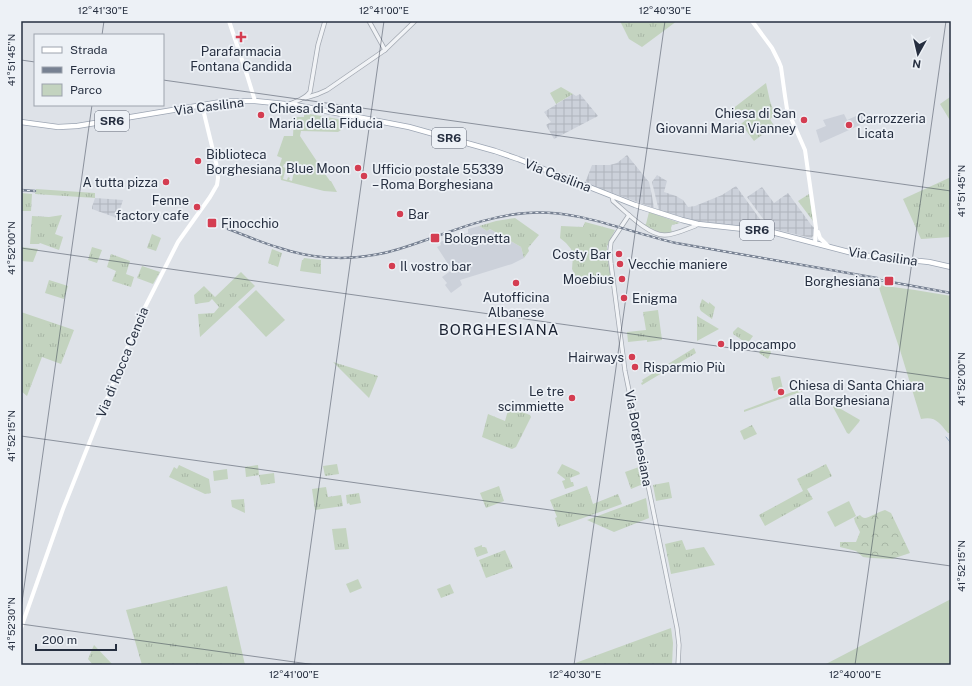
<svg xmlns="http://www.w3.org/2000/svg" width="972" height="686" font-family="'Public Sans',sans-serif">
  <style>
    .built { fill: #ccd1da }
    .industrial { fill: url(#industrial-grid) }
    .grass { fill: url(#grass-tufts) }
    .forest { fill: url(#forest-crowns) }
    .green { fill: #c3d3bf; fill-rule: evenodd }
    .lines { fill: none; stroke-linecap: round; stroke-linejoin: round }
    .stream { stroke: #97afca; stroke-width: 1 }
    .tertiary-casing { stroke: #a3a9b2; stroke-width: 5 }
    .primary-casing { stroke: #9da6b4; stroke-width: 6 }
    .tertiary { stroke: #f1f3f6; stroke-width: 3.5 }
    .secondary { stroke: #fff; stroke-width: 4 }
    .primary { stroke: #fff; stroke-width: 4.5 }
    .rail-casing { stroke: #778192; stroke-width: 2.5 }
    .rail { stroke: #edf1f6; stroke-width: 1; stroke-dasharray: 3; stroke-linecap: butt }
    .ticks { fill: none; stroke: #262f40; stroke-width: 1; stroke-opacity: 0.45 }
    .poi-dot { fill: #d43d51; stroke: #edf1f6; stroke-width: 1.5 }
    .labels { text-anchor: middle; stroke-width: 3.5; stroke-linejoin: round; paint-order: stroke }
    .shield { fill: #edf1f6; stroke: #626977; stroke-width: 1 }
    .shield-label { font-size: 12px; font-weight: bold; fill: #262f40 }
    .poi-label { font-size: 13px; fill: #262f40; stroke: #edf1f6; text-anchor: start }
    .street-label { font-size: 13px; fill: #262f40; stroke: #edf1f6 }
    .quarter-label { font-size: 15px; letter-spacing: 1px; fill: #192030; stroke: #edf1f6 }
    .neatline { fill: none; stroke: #262f40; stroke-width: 1.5 }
    .ticks-label { font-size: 10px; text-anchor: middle; fill: #262f40 }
  </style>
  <defs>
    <pattern id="industrial-grid" width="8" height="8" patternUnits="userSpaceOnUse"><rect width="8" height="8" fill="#ccd1da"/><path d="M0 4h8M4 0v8" fill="none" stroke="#afb4bc"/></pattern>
    <pattern id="grass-tufts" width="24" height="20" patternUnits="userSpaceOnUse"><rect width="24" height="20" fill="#c3d3bf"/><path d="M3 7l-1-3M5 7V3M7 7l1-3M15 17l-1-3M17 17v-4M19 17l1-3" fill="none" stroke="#a7b5a5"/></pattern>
    <pattern id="forest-crowns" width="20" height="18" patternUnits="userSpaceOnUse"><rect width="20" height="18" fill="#c3d3bf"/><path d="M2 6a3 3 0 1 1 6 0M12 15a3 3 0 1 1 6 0" fill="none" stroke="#a7b5a5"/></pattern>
  </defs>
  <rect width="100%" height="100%" fill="#dee2e8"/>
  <g class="built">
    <polygon points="863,113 867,122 820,143 816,130 826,126 823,120 844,114 847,120"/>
    <polygon points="479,226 487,231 490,229 521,247 524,258 512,264 460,280 462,285 451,293 445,285 447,283 442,277 452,270 437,247 441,245 440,242 468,233 468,229"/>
  </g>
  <g class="industrial">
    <polygon points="573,94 576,96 580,94 598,116 554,139 546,125 551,122 544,112"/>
    <polygon points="627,155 649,182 652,196 654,208 585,183 592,165 610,165 617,163"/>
    <polygon points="657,175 667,181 664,192 676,196 683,200 688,207 695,206 722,195 736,186 767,229 696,221 659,211 652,182"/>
    <polygon points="762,187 774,203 788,193 812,226 815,228 815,234 811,238 770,228 747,197"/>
    <polygon points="95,198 123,200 117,218 92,209 92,207"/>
  </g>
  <g class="grass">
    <polygon points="620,21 677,21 642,47 629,39"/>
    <polygon points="766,83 770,101 775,115 770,119 774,126 754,141 741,124 750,116 744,110 736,117 731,110"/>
    <polygon points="561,87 573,94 556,104 550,93"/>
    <polygon points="951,177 951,237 921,239 903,199"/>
    <polygon points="36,189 95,193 95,198 35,194"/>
    <polygon points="21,193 32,194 31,211 21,211"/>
    <polygon points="809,194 813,221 798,201"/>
    <path d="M 649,212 L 680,223 L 672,225 L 671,228 L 672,233 C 660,236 653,232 644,225 L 646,224 Z"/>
    <polygon points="62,215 55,234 63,237 59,250 40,243 39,244 30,244 32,216 49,217"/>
    <polygon points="515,218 539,235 528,248 529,251 524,258 521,247 490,229 487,231 479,226 496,221"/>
    <polygon points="585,222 615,230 607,246 608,260 612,285 576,277 572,269 573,256 571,249 566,243 560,238 561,226 583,227"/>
    <polygon points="152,234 161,238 156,251 147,248"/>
    <polygon points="21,247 38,249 33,262 21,261"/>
    <polygon points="92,247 102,250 97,263 88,260"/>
    <polygon points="272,249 282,253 278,267 268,263"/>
    <polygon points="111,254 130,261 126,274 134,277 131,287 112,281 116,271 107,267"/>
    <polygon points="304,258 321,260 321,274 300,271 302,260 303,260"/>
    <polygon points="142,266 160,272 153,284 137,278"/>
    <polygon points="241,272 255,286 200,337 198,314 214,313 219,307 212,299 209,302 195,304 194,295 204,286 215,297"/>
    <polygon points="49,280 68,286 64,299 45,293"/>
    <path d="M 702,299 L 709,304 L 709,302 L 715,307 L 712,319 L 701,311 C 698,307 701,303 702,299 Z"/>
    <polygon points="658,310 662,340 647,342 647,340 628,342 627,332 646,330 643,312"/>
    <polygon points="21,312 74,330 61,364 42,357 27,396 21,391"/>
    <polygon points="697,316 719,329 697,341"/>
    <polygon points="738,327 753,336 748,343 746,343 733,334 733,332"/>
    <polygon points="759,341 770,349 771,353 768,359 759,353 760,351 756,348"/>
    <polygon points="694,348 696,353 669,369 668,364"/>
    <polygon points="333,362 378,376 369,398"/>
    <polygon points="665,366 667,370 642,385 641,383 643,382 642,380"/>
    <polygon points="509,407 530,415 531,417 516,447 512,449 482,437 488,414 505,421"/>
    <polygon points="752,425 757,434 744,440 740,431"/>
    <polygon points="337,464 339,474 325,476 323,466"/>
    <polygon points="562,464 579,472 580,474 570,478 571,482 573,482 574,486 565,489 562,481 565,480 565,479 557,473"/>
    <polygon points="826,464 832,476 807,489 813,499 765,526 759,515 803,491 797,479"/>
    <polygon points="179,465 209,479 211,493 205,494 169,477 174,467 177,469"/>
    <polygon points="258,465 259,475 246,477 245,467"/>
    <polygon points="639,467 643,484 631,489 625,472"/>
    <polygon points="227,469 228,479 214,481 213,471"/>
    <polygon points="274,473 275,483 261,485 259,475"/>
    <polygon points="669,482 672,498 656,501 653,485"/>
    <polygon points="499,486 504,501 486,508 480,493"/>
    <polygon points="587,486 593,504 618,494 622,504 558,527 555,518 557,517 550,500"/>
    <polygon points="326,487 328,497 341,495 343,506 315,510 312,489"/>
    <polygon points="359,493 361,503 350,505 349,503 347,504 346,495"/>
    <polygon points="646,498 649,518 614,532 587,520"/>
    <polygon points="244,499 245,513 232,507 231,500"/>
    <polygon points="346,528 349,549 335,550 332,529"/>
    <polygon points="682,540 686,550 704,547 715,565 671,574 665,544"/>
    <polygon points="482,545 482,547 485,547 485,548 486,547 488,553 477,557 474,548"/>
    <polygon points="505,550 513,568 486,578 479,560"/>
    <polygon points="358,579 362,588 350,593 346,584"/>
    <polygon points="450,584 454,593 441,598 437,589"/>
    <polygon points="227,586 245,665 142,665 126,610"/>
    <polygon points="671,628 673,643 672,665 570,665"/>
    <polygon points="94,645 95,646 113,665 93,665 88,659"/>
  </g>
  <path class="forest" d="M 885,510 L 891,513 L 910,553 L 892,559 L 871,558 L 863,557 L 856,551 L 840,547 L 840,542 L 856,542 L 860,532 L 855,522 L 854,518 L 860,515 C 861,516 863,518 865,518 C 868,518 880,511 885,510 Z"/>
  <g class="green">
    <polygon points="951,71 951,122 940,104 950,97 949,73"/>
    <path d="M 304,113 L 343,120 L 341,130 L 338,132 L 301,131 L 300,136 L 322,169 L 323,169 L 323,171 L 330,181 L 331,181 L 337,192 L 324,191 L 281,180 L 279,167 L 282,158 L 277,156 L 284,136 L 293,136 L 294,117 L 304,117 ZM 284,164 L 291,165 L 291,167 L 293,167 L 293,165 L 295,166 L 292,181 L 289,180 L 290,178 L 288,177 L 287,180 L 283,179 L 286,168 L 283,167 Z"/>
    <path d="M 878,285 L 915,290 L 951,296 L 951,433 L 948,433 C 939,423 936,416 921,419 L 900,350 Z"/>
    <polygon points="256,290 285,320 266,337 238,307"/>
    <polygon points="780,376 783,389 774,391 771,378"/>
    <polygon points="803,388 805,389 803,391 744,412 744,410"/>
    <polygon points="834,405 860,420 859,422 849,434 847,433 833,407"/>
    <polygon points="849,501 856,516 835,527 827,512"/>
    <polygon points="951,599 951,665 824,665"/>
  </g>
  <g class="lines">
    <g class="stream">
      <polyline points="946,437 950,442 951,450"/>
      <polyline points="951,462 951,464"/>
    </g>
    <defs>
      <g id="tertiary">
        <polyline points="369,21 385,50"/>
        <polyline points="305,98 318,94 327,90 385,50 415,21"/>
        <path d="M 290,104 C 297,101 305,99 310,92 L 318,45 L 325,21"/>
        <path d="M 612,196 L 613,201 C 625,211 649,236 665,235 C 675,235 686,229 695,226 L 698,224"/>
        <polyline points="629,215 611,242 610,250 611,264 625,371 677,628 679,645 678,665"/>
      </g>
      <polyline id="primary" points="21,122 58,127 77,126 227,101 255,101 295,105 409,127 495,151 518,159 635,205 682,220 698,224 772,232 860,255 929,262 951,267"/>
    </defs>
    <use href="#tertiary" class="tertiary-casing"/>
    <use href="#primary" class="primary-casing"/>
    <use href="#tertiary" class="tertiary"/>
    <g class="secondary">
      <polyline points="229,21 247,75 255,101"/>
      <polyline points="752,21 772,48 779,62 781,67 785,96 787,109 805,150 816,228 815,243"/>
      <polyline points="818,232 820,238 828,246"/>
      <polyline points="21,628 63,509 137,323 178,242 210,197 217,185 218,178 217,167 202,105"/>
    </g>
    <use href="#primary" class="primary"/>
    <defs>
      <g id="rail">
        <polyline points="21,190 35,191"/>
        <path d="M 228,229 C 245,235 262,243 280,248 C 318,261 360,261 399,249 C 442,236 482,216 527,213 C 579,209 626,232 676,243 L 877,278"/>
        <polyline points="880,280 951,293"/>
      </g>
    </defs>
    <use href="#rail" class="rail-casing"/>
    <use href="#rail" class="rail"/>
  </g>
  <path class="ticks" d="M 102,35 L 104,21M 21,60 L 35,62M 163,80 L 951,191M 21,248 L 951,379M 21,436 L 951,566M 21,609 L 92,105M 21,624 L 316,665M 294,665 L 384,21M 574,665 L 665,21M 855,665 L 946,21"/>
  <g class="poi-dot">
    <path d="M239 31h4v4h4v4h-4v4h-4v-4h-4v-4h4z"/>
    <circle cx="261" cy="115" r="4"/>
    <circle cx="804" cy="120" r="4"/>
    <circle cx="849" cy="125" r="4"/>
    <circle cx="198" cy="161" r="4"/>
    <circle cx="358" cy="168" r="4"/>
    <circle cx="364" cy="176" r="4"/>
    <circle cx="166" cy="182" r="4"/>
    <circle cx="197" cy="207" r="4"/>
    <circle cx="400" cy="214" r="4"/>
    <rect x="207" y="218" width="10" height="10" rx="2"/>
    <rect x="430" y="233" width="10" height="10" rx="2"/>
    <circle cx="619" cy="254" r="4"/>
    <circle cx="620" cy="264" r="4"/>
    <circle cx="392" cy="266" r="4"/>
    <circle cx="622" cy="279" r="4"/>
    <rect x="884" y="276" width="10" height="10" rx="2"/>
    <circle cx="516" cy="283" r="4"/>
    <circle cx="624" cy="298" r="4"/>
    <circle cx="721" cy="344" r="4"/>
    <circle cx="632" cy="357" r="4"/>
    <circle cx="635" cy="367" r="4"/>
    <circle cx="781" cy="392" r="4"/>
    <circle cx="572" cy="398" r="4"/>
  </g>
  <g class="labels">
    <g class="shield">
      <rect x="95" y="111" width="34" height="20" rx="3"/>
      <rect x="432" y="128" width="34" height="20" rx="3"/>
      <rect x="740" y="220" width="34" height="20" rx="3"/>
    </g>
    <g class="shield-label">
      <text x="112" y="125">SR6</text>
      <text x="449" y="142">SR6</text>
      <text x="757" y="234">SR6</text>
    </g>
    <g class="poi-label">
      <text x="241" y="56" text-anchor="middle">Parafarmacia<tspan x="241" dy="15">Fontana Candida</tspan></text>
      <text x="269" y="113">Chiesa di Santa<tspan x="269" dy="15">Maria della Fiducia</tspan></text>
      <text x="796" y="118" text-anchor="end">Chiesa di San<tspan x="796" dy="15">Giovanni Maria Vianney</tspan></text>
      <text x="857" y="123">Carrozzeria<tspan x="857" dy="15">Licata</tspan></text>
      <text x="206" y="159">Biblioteca<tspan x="206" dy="15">Borghesiana</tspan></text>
      <text x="350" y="173" text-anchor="end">Blue Moon</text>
      <text x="372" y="174">Ufficio postale 55339<tspan x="372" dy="15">– Roma Borghesiana</tspan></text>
      <text x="158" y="187" text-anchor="end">A tutta pizza</text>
      <text x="189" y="205" text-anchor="end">Fenne<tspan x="189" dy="15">factory cafe</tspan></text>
      <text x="408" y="219">Bar</text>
      <text x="221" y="228">Finocchio</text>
      <text x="444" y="243">Bolognetta</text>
      <text x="611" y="259" text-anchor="end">Costy Bar</text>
      <text x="628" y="269">Vecchie maniere</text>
      <text x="400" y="271">Il vostro bar</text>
      <text x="614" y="284" text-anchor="end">Moebius</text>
      <text x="880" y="286" text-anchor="end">Borghesiana</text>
      <text x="516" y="302" text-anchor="middle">Autofficina<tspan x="516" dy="15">Albanese</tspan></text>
      <text x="632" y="303">Enigma</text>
      <text x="729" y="349">Ippocampo</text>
      <text x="624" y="362" text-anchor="end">Hairways</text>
      <text x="643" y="372">Risparmio Più</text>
      <text x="789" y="390">Chiesa di Santa Chiara<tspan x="789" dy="15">alla Borghesiana</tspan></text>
      <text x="564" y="396" text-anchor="end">Le tre<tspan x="564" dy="15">scimmiette</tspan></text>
    </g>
    <g class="street-label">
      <text transform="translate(209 106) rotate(-7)" y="5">Via Casilina</text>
      <text transform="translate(558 175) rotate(21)" y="5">Via Casilina</text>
      <text transform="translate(883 256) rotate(8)" y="5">Via Casilina</text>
      <text transform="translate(122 362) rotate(-68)" y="5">Via di Rocca Cencia</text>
      <text transform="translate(639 438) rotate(79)" y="5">Via Borghesiana</text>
    </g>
    <g class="quarter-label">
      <text x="499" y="335">BORGHESIANA</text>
    </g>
  </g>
  <rect width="972" height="686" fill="none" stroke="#edf1f6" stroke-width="44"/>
  <rect x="34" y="34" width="130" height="72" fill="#edf1f6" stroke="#9da3ad"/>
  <rect x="42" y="47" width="20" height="6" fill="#ffffff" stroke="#9da3ad"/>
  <text x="70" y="54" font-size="12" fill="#262f40">Strada</text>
  <rect x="42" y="67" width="20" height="6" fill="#778192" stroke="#9da3ad"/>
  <text x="70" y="74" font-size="12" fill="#262f40">Ferrovia</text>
  <rect x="42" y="84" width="20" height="12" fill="#c3d3bf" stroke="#9da3ad"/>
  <text x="70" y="94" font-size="12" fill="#262f40">Parco</text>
  <g transform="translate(918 54) rotate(188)" stroke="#edf1f6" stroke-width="3" paint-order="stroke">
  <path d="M0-3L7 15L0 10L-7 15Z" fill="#262f40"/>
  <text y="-6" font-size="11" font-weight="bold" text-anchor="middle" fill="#262f40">N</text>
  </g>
  <path d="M36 644v6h80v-6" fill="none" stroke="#262f40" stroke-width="2"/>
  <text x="42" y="644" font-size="12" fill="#262f40" stroke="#edf1f6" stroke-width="3" paint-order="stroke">200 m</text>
  <rect x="22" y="22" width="928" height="642" class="neatline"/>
  <g class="ticks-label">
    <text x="103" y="14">12°41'30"E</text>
    <text x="384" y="14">12°41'00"E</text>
    <text x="665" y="14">12°40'30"E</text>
    <text transform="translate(11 60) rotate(-90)" y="4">41°51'45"N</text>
    <text transform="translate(961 191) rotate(-90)" y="4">41°51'45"N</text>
    <text transform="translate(11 248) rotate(-90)" y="4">41°52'00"N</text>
    <text transform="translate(961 379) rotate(-90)" y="4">41°52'00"N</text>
    <text transform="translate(11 436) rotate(-90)" y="4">41°52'15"N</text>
    <text transform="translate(961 566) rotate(-90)" y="4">41°52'15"N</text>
    <text transform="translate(11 624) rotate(-90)" y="4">41°52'30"N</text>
    <text x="294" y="678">12°41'00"E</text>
    <text x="575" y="678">12°40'30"E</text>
    <text x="855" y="678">12°40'00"E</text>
  </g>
</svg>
